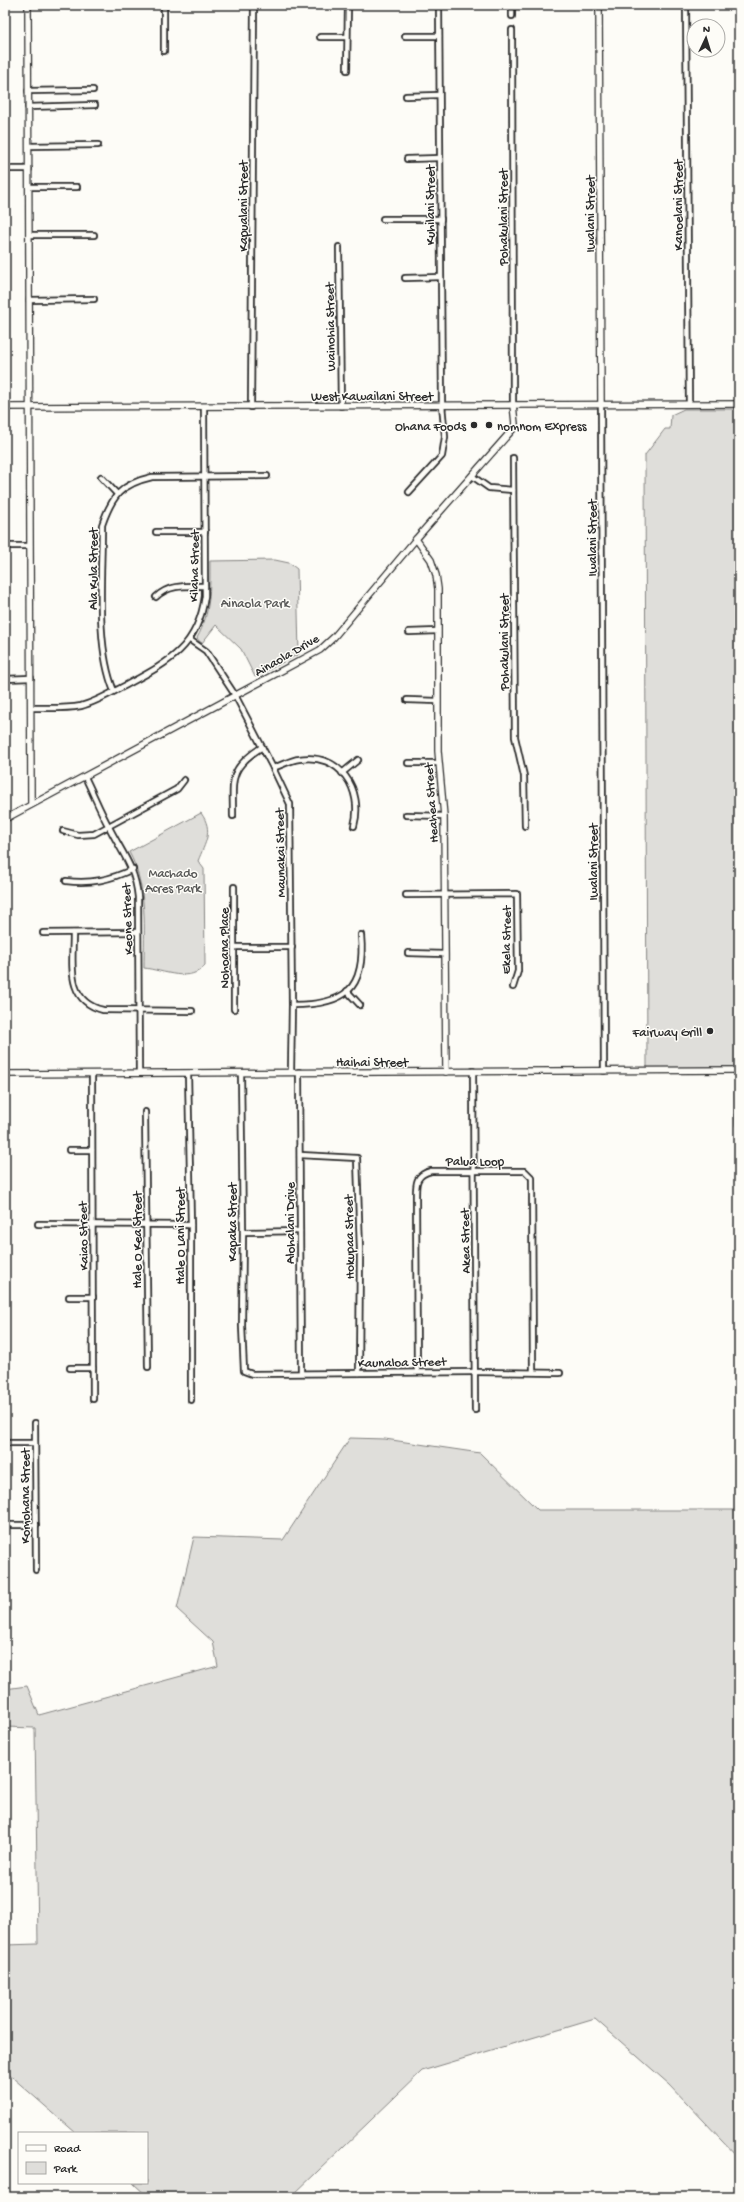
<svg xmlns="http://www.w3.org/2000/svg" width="744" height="2202" font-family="'Gochi Hand',sans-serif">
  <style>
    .green { fill: #dfdeda; stroke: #858482 }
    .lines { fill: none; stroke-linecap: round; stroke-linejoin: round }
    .minor-casing { stroke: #2b2b2b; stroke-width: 8 }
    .tertiary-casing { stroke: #2b2b2b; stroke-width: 8 }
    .minor { stroke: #fdfcf7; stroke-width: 4.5 }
    .tertiary { stroke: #fdfcf7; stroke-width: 5.5 }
    .poi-dot { fill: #2b2b2b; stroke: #fdfcf7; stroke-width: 1.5 }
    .labels { text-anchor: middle; stroke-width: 3; stroke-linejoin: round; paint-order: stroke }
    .street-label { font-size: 13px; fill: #2b2b2b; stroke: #fdfcf7 }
    .poi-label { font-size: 13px; fill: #2b2b2b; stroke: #fdfcf7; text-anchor: end }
    .park-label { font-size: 13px; fill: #585857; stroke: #fdfcf7 }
  </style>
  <rect width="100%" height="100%" fill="#fdfcf7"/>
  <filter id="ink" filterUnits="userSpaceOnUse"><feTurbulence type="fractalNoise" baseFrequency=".025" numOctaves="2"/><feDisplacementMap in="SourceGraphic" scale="8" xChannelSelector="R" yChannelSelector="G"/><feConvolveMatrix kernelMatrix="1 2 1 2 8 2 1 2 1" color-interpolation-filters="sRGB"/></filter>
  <g filter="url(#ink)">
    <g class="green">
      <polygon points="684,409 739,409 739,1067 647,1068 645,455 665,429 670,429 671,415"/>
      <path d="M 275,560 L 289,563 L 297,569 L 299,654 L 255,677 L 241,649 L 216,625 L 202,643 L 199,641 L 197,638 C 211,613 210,588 210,561 Z"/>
      <path d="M 201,813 C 214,831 205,843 198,861 L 204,869 L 205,965 C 191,984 163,970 144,968 C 144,929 148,887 129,852 Z"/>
      <polygon points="350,1438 385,1439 480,1453 538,1510 739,1510 739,2158 670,2085 595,2019 422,2071 291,2197 148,2197 133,2183 147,2183 147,2133 76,2133 5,2071 5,1945 38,1944 35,1728 5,1727 5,1689 27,1686 39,1715 218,1666 213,1642 177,1609 194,1537 283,1540"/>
    </g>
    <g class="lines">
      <defs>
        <g id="minor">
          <polyline points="164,5 164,51"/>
          <polyline points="686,5 689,404"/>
          <polyline points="512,16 512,5"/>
          <polyline points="512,30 513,405"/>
          <polyline points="405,36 439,36"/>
          <polyline points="320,37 347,37"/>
          <polyline points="347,70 348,5"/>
          <polyline points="28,91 93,90"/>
          <polyline points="406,96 439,95"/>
          <polyline points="28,107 95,105"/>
          <polyline points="29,146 98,145"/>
          <polyline points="407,159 440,158"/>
          <polyline points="5,169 29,169"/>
          <polyline points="29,187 77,187"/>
          <polyline points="383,219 441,219"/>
          <polyline points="29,235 94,235"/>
          <polyline points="339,247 341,406"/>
          <polyline points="405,278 441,277"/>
          <polyline points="29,300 94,299"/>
          <polyline points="601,405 604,1071"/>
          <polyline points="251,407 254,5"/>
          <polyline points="513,458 515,737 524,776 525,826"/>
          <polyline points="472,476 489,488 513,490"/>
          <polyline points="101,477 117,494"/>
          <polyline points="409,492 442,456 445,437 442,405 439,5"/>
          <polyline points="156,532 205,532"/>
          <polyline points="5,546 30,546"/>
          <path d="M 156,597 C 169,584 187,586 205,586"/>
          <polyline points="409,632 438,631"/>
          <polyline points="190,640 206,651 235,695 273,768 290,804 292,1005 291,1072"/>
          <polyline points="5,679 31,678"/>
          <path d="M 114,691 C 95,645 102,576 102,525 C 112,496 121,484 152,477 L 267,476"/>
          <polyline points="407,700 438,701"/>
          <path d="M 32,708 C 48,708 65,709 81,706 C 97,702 113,692 128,684 C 169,662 198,647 205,596 L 204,407"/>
          <polyline points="408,763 439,763"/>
          <path d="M 273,768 C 282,765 291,760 299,759 C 340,752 364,790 354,826"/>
          <polyline points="342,773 358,760"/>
          <path d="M 85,777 C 93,793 100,811 109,827 C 122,853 135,867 138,897 L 139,1073"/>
          <polyline points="406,815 444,816"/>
          <path d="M 233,816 C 233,779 228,769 262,747"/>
          <polyline points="63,831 78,835 94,834 177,789 184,780"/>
          <path d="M 66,881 C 91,884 110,880 133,869"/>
          <polyline points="234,887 234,1009"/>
          <polyline points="406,895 517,894 518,971 513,987"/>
          <polyline points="43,933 138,932"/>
          <path d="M 73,933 C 73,964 65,1001 103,1010 L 192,1011"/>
          <polyline points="234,947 292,947"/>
          <polyline points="408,953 445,954"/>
          <polyline points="347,991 360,1005"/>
          <path d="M 292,1005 C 345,1005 366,990 361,935"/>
          <polyline points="738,1070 739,1124"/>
          <polyline points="473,1071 475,1410"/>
          <polyline points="299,1072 301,1373"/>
          <polyline points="188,1073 191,1225 191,1400"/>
          <polyline points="241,1073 243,1232 242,1326 244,1371 252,1374 475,1372 560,1373"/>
          <polyline points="92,1074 93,1399"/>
          <polyline points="145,1112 148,1367"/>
          <polyline points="69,1150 92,1150"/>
          <polyline points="300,1155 357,1158 360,1250 359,1373"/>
          <polyline points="38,1224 191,1225"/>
          <polyline points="243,1232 300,1231"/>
          <polyline points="69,1297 93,1297"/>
          <polyline points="70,1368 93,1368"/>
          <path d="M 417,1372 L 416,1198 C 416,1184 415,1175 431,1171 L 525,1171 L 532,1178 L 533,1372"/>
          <polyline points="35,1423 36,1570"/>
          <polyline points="5,1443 35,1443"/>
          <polyline points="5,1525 36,1525"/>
        </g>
        <g id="tertiary">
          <polyline points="28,5 31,803"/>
          <polyline points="599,5 601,405"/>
          <polyline points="5,407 739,404"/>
          <polyline points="416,539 431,560 436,575 438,589 438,751 444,816 446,1072"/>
          <polyline points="5,819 320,650 334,637 416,539 513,429 515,424 513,405"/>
          <polyline points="5,1074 739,1070"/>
        </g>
      </defs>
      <use href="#minor" class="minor-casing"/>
      <use href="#tertiary" class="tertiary-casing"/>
      <use href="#minor" class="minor"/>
      <use href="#tertiary" class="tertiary"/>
    </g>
  </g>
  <g class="poi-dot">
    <circle cx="474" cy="425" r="4"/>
    <circle cx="489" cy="425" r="4"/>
    <circle cx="710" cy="1031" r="4"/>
  </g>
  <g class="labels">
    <g class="street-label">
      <text transform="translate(429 205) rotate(-90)" y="5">Kuhilani Street</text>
      <text transform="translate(677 205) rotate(-90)" y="5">Kanoelani Street</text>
      <text transform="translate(242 206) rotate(-90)" y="5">Kapualani Street</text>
      <text transform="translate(589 214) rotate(-90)" y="5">Iwalani Street</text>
      <text transform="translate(502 217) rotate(-90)" y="5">Pohakulani Street</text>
      <text transform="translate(329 327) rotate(-91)" y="5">Wainohia Street</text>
      <text x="372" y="400">West Kawailani Street</text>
      <text transform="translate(591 538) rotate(-90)" y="5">Iwalani Street</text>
      <text transform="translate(193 566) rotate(-89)" y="5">Kilaha Street</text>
      <text transform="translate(92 569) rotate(-90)" y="5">Ala Kula Street</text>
      <text transform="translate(503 642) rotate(-90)" y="5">Pohakulani Street</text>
      <text transform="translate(286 654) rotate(-30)" y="5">Ainaola Drive</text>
      <text transform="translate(430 803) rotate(-94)" y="5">Heahea Street</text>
      <text transform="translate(279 853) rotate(-91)" y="5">Maunakai Street</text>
      <text transform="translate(592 862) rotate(-90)" y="5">Iwalani Street</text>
      <text transform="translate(126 919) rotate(-92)" y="5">Keone Street</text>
      <text transform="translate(505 940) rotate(-89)" y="5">Ekela Street</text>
      <text transform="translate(223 948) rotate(-90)" y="5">Nohoana Place</text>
      <text x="372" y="1066">Haihai Street</text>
      <text x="475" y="1165">Palua Loop</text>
      <text transform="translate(231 1222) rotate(-90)" y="5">Kapaka Street</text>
      <text transform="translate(289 1223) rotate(-90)" y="5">Alohalani Drive</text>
      <text transform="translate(82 1236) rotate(-91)" y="5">Kaiao Street</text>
      <text transform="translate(179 1236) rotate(-90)" y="5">Hale O Lani Street</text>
      <text transform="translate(348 1237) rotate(-91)" y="5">Hokupaa Street</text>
      <text transform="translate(136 1240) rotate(-90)" y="5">Hale O Kea Street</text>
      <text transform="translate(464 1241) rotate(-91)" y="5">Akea Street</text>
      <text transform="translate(402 1361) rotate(-1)" y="5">Kaunaloa Street</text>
      <text transform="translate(24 1496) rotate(-90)" y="5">Komohana Street</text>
    </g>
    <g class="poi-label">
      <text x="466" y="430">Ohana Foods</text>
      <text x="497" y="430" text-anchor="start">nomnom Express</text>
      <text x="702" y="1036">Fairway Grill</text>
    </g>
    <g class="park-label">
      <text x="255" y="607">Ainaola Park</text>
      <text x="173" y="877">Machado<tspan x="173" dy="15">Acres Park</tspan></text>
    </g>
  </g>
  <rect width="744" height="2202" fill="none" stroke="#fdfcf7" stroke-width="20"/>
  <rect x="10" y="10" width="724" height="2182" fill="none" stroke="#2b2b2b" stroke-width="1.5" filter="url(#ink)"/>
  <rect x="18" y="2132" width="130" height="52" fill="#fdfcf7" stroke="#a9a8a5"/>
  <rect x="26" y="2145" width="20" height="6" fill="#fdfcf7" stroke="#a9a8a5"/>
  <text x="54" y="2152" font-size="12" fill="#2b2b2b">Road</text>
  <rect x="26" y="2162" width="20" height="12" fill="#dfdeda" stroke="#a9a8a5"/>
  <text x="54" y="2172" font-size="12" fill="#2b2b2b">Park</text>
  <g transform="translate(706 38) rotate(4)"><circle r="19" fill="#fdfcf7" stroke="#a9a8a5"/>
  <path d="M0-3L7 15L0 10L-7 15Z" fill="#2b2b2b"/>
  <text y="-6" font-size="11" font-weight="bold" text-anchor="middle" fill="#2b2b2b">N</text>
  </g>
</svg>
